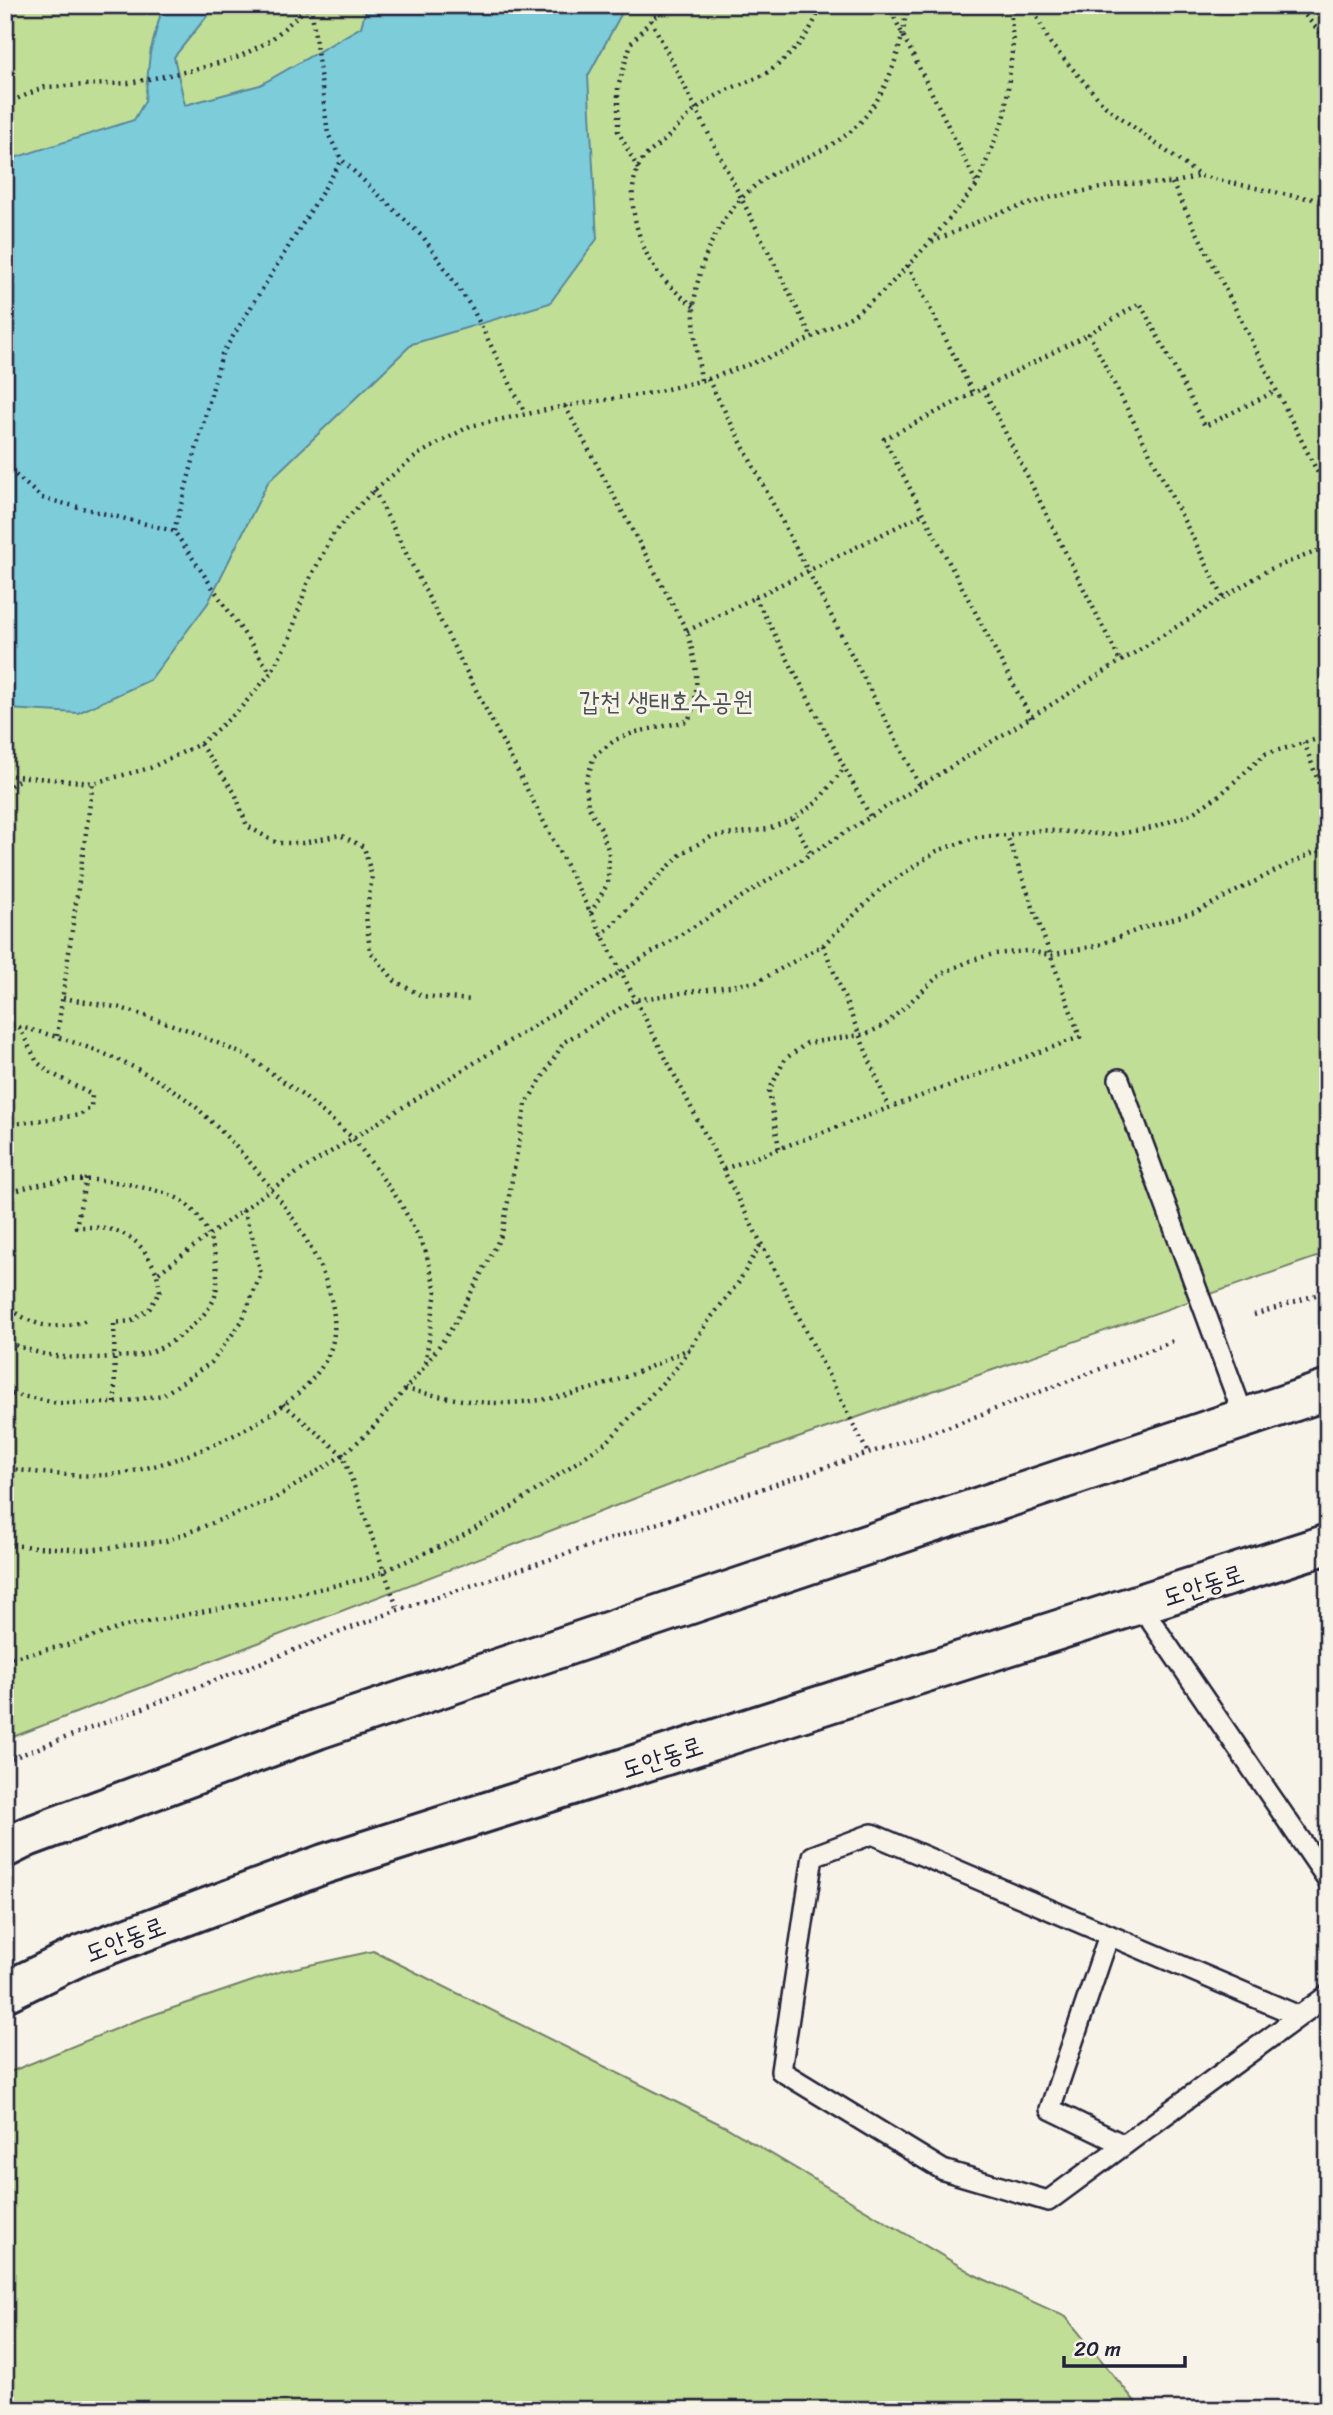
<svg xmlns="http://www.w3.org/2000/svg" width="1333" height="2415" font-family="Sriracha,'Poor Story',sans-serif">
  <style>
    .green { fill: #c1de96; stroke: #728068; stroke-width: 2 }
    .water { fill: #7dccda; stroke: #59889a; stroke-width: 2 }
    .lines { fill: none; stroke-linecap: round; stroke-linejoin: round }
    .lane-casing { stroke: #22223b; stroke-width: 24 }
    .secondary-casing { stroke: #22223b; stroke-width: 44 }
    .path { stroke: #22223b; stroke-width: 4.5; stroke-dasharray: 2 5; stroke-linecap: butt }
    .lane { stroke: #f7f3e8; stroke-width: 19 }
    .secondary { stroke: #f7f3e8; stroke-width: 38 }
    .labels { text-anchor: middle; stroke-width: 6; stroke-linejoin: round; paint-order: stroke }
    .park-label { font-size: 26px; fill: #4a5152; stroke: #f7f3e8 }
    .street-label { font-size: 26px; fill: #22223b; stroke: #f7f3e8 }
  </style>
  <rect width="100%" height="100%" fill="#f7f3e8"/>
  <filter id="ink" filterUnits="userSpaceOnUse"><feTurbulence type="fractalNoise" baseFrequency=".0143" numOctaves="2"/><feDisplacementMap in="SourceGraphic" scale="14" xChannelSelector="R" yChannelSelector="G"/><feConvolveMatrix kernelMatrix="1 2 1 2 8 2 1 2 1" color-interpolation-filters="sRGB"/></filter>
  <g filter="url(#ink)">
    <g class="green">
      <polygon points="5,5 1328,5 1328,1253 735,1460 5,1740"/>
      <polygon points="373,1951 726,2127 975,2275 1066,2317 1142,2410 5,2410 5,2074 132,2022 282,1971"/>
    </g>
    <polygon class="water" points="163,5 216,5 174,57 185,105 260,85 361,27 367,5 626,5 588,76 597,239 550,303 412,344 268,482 208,603 150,680 78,713 7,709 5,709 5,170 17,157 134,120 145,101 150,53"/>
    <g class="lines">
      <defs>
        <g id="lane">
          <polyline points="1119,1079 1244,1417"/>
          <polyline points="1140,1605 1328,1880"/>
          <polyline points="1109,1935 1050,2109 1124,2145"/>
          <polyline points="1299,2016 872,1834 813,1856 781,2071 943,2170 1048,2201 1328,1995"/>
        </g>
        <g id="secondary">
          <polyline points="5,1848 27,1837 318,1729 1328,1390"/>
          <polyline points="5,1992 81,1955 324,1864 1328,1544"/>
        </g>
      </defs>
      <use href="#lane" class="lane-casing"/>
      <use href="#secondary" class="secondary-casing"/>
      <g class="path">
        <polyline points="311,5 328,134 342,160"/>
        <polyline points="888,5 977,184"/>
        <polyline points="1031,5 1050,43 1105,106 1200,176 1293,196 1328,201"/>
        <polyline points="1296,5 1328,41"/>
        <polyline points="651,20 812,338"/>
        <polyline points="5,104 45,87 129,83 194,70 239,57 271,40 310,5"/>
        <polyline points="638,169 618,131 618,87 631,43 651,20 669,5"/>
        <polyline points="1172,183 1328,493"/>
        <polyline points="932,242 993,215 1052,197 1122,184 1172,183 1200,176"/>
        <polyline points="908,265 973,393"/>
        <path d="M 694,306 C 664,284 649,267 638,231 C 631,208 629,180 643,159 C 649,151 660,145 667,138 C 687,116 699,105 725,91 C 741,83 760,79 774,68 C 796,51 812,32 821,5"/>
        <polyline points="708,379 920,786"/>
        <path d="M 701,380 C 698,356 693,330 694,306 C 698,255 728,198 774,173 C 805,157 842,145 864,118 C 884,94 895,66 902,36 C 905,26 904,15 909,5"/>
        <polyline points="983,388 1121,663"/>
        <path d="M 565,406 L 687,631 C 696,662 702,690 688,721 L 636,732 L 615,740 L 594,756 L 586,782 L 588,806 L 600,827 L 609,852 L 608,883 L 590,914"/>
        <polyline points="5,466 42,498 174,531 271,673"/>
        <path d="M 374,490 C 537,812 705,1131 868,1453"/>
        <polyline points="174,531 222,354 342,160 424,238 472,308 525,413"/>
        <polyline points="755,597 871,818"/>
        <polyline points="1223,597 1089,334 1140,303 1205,426 1276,391"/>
        <polyline points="687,631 923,514"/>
        <polyline points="1031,718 884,439 1089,334"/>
        <polyline points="1304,742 1328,809"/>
        <polyline points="200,744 235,793 247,826 277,843 303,843 340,835 364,847 372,877 366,916 370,951 395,981 422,996 472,1000"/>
        <polyline points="5,775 93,783 150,768 200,744 237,712 271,673 290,637 307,584 335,531 374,490 419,454 470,426 565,406 651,393 708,379 786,351 854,315 885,290 928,244 977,185 1005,115 1013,43 1010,5"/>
        <polyline points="5,790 21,778"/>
        <polyline points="793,819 811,855"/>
        <polyline points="601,936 682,853 711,837 768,829 793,819 817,802 844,768"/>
        <polyline points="823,945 888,1106"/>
        <polyline points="63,998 121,1008 188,1030 249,1057 302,1095 353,1138 400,1202 425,1249 436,1291 425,1366"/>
        <path d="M 5,1024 C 52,1033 108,1052 150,1076 C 166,1085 185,1097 198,1109 C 249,1155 347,1266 333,1340 C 320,1411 170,1471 106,1475 C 73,1477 38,1473 5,1468"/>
        <polyline points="57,1036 93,783"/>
        <polyline points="5,1125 80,1115 91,1107 92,1095 49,1072 37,1062 19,1027"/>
        <polyline points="779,1148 769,1091 785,1059 807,1043 867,1034 886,1024 941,974 972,960 994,954 1027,951 1050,955 1096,946 1140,929 1198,911 1281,868 1317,851 1328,849"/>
        <polyline points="724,1169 1080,1037 1007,835"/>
        <path d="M 86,1178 L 76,1227 C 118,1226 140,1234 157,1274 L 271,1189 L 1268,570 L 1328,547"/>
        <path d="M 5,1195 C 50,1176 99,1176 145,1188 C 158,1191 175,1195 185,1203 C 201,1216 209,1232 214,1252 C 217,1264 219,1287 214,1299 C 204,1321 168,1348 145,1354 C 136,1357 123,1356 113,1357 C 76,1360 40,1358 5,1340"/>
        <path d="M 5,1305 C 34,1327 53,1332 87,1320"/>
        <polyline points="1254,1315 1328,1291"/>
        <path d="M 405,1389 C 438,1396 473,1404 506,1403 C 572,1401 632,1377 690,1348"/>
        <polyline points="5,1393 58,1403 115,1403 163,1395 212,1362 242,1321 261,1274 253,1239 243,1210"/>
        <polyline points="115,1403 114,1323 132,1321 150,1308 160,1291 157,1274"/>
        <polyline points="283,1404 343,1455 398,1610"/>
        <polyline points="5,1545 87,1550 166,1541 274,1499 343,1455 370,1431 425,1366 454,1325 502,1234 526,1104 564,1042 634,1000 757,982 823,945 882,888 937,851 977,837 1007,835 1041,830 1112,835 1152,828 1191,814 1221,794 1265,754 1328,736"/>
        <polyline points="5,1659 67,1645 126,1626 297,1594 368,1578 457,1539 509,1509 609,1440 678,1366 709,1320 738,1283 761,1244"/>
        <polyline points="5,1761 398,1610 956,1424 1176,1340"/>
      </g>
      <use href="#lane" class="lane"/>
      <use href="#secondary" class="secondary"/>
    </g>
  </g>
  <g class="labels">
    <g class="park-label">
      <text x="666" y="710">갑천 생태호수공원</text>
    </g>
    <g class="street-label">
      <text transform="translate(1203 1585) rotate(-18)" y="9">도안동로</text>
      <text transform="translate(662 1757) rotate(-18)" y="9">도안동로</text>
      <text transform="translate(125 1939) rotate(-21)" y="9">도안동로</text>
    </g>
  </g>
  <rect width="1333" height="2415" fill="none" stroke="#f7f3e8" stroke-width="28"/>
  <rect x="14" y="14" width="1305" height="2387" fill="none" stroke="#22223b" stroke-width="2.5" filter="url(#ink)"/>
  <path d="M1064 2356v10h121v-10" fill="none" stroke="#22223b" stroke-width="3.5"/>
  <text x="1074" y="2356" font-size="21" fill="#22223b" stroke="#f7f3e8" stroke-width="5" paint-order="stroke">20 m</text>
</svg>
